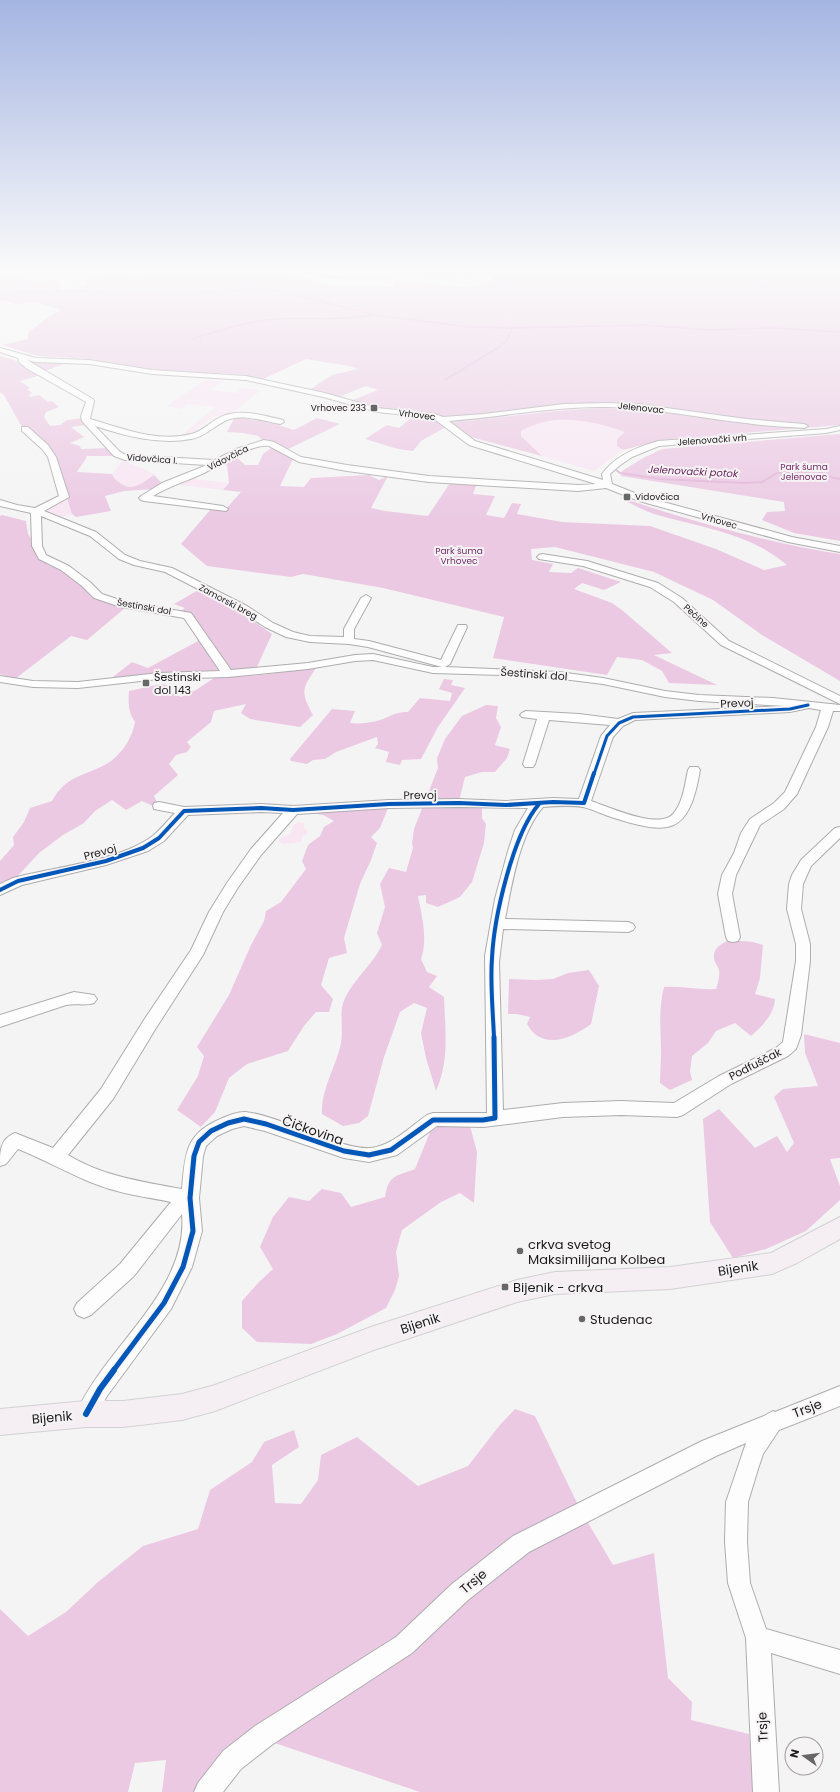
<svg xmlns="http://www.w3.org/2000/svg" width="840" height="1792" font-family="Poppins,sans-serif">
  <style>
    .green { fill: #f8e6f3 }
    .forest { fill: #ebc9e3 }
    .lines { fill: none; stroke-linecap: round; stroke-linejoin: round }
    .stream-far1 { stroke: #e1b6d8; stroke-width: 1.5 }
    .stream { stroke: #e1b6d8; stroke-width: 2 }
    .minor-casing { stroke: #aeadae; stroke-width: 2 }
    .major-casing { stroke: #d2d2d2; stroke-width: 2 }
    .minor { fill: #fefdfe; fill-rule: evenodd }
    .major { fill: #f5eff4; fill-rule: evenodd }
    .cycleway-far3-casing { stroke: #f6f3f5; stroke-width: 5 }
    .cycleway-far2-casing { stroke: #f6f3f5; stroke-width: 6 }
    .cycleway-far1-casing { stroke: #f6f3f5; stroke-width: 8 }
    .cycleway-casing { stroke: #f6f3f5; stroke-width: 9 }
    .cycleway-far3 { stroke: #0057b8; stroke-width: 3 }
    .cycleway-far2 { stroke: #0057b8; stroke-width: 4 }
    .cycleway-far1 { stroke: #0057b8; stroke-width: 5 }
    .cycleway { stroke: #0057b8; stroke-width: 6 }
    .poi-dot { fill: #686768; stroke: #f6f3f5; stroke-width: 1.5 }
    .labels { text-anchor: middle; stroke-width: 4; stroke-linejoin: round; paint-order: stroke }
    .far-poi-label { font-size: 9px; fill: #1c1b1c; stroke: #f6f3f5; text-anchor: end }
    .far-street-label { font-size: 9px; fill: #1c1b1c; stroke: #f6f3f5 }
    .far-park-label { font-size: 9px; fill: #732c66; stroke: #f6f3f5 }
    .far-water-label { font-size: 10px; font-style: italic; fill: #651f59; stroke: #f6f3f5 }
    .street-label { font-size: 11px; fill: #1c1b1c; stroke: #f6f3f5 }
    .poi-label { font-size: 11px; fill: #1c1b1c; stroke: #f6f3f5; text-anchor: start }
    .near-street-label { font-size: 13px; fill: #1c1b1c; stroke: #f6f3f5 }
    .near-poi-label { font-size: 13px; fill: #1c1b1c; stroke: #f6f3f5; text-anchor: start }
  </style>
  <rect width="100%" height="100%" fill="#f5f4f5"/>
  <g class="green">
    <path d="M 388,269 L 436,269 L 480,276 L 485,279 L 486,281 C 469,292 408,276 386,275 L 386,273 L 391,273 L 392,271 Z"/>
    <path d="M 443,269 C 460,269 479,272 495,278 C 492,282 489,284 485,285 C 469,290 409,285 394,280 L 396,279 L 368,277 C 394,272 474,297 491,281 L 489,277 Z"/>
    <polygon points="225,379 211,390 236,393 242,388 261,390 230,415 222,417 214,416 197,429 205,431 196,434 183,434 215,407 188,404 181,409 166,406 205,380 217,381"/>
    <polygon points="626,406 751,423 653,411 601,408 557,411 449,423 447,420 565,407"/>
    <polygon points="577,419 606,425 625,432 617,446 623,450 594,471 542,456 521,436 521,431 534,423"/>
    <path d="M 123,460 L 155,474 C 143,486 121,494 112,474 Z"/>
    <polygon points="188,478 229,483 223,490 171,484"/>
    <polygon points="66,497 72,514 57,518 39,510"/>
    <polygon points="300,822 304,823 304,828 308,832 302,837 301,842 283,844 279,842 279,839 290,834 293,825"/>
  </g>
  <g class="forest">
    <path d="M 180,269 L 281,269 L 328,286 L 394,287 L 395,281 C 414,283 484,295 494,278 L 485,274 L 454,269 L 840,269 L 840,425 L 661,440 L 623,450 L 617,446 L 617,439 L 625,432 C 592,420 553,412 521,431 L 521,436 L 542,456 L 471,437 L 449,423 L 557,411 L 602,408 L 653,411 L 751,423 L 659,409 L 582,404 L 555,405 L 485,414 L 442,417 L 413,410 L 365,407 L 348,402 L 378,390 L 366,386 L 336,398 L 325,393 L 309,390 L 332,375 L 358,369 L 349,366 L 306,359 L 263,379 L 236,374 L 162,371 L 112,365 L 88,359 L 38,356 L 2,345 L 28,339 L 28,333 L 44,320 L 61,310 L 35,302 L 15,304 L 4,300 L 0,301 L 0,279 L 26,279 L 33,281 L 54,280 L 59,282 L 62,290 L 86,286 L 85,279 C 102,268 120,274 139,273 C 153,272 166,271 180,269 Z"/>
    <polygon points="293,269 303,269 323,275 397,279 387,280 328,279"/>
    <path d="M 0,356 L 14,360 L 41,375 L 20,381 L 30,388 L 27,389 L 32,393 L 28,395 L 31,397 L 39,395 L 48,402 L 52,401 L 59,407 L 46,412 L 44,417 L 50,426 L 60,425 L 67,420 L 84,418 L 86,425 L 71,427 L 84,437 L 70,443 L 80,446 L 81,449 L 109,448 L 117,456 L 86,456 L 87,457 L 77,472 L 112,474 C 116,483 128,490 138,485 C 144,483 149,478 154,475 L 163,484 L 154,489 L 124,491 L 105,496 L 111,511 L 76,517 L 72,514 L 53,455 L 23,429 L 4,395 L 0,392 Z"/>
    <polygon points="24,360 67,363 42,372"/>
    <polygon points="415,415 432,417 446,427 421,441 413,451 398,449 365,439 387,425 399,428"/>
    <polygon points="235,417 280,424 278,425 294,430 317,418 340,424 286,450 263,441 258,436 243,433 227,432"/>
    <polygon points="840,434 840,541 794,533 762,520 767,512 785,511 784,502 621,476 622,471 643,458 662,449"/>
    <path d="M 274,446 L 293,459 L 280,486 L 304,487 L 311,478 L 369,475 L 379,480 L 388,476 L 371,508 L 385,511 L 428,516 L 450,483 L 477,483 L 473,494 L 495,496 L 486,515 L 504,518 L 512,503 L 521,504 L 517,514 L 562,522 L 650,526 L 716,549 L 764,570 L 787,565 C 748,532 701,528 654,514 C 642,510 630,503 619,497 C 691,521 764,542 840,554 L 840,681 L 762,635 L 713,600 L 654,572 L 555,547 L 531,549 L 532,560 L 553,564 L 549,572 L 571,573 L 578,568 L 621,582 L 604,590 L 582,583 L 574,589 L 612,603 L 622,610 L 672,653 L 654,655 L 717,685 L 669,683 L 662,671 L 642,660 L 617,657 L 607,675 L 493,658 L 504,617 L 383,588 L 303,574 L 291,577 L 207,566 L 181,544 L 211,509 L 224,511 L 241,492 L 223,490 L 229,483 L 227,465 L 218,464 L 234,455 L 245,465 L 258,465 L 263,454 Z"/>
    <polygon points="2,515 26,521 28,534 48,565 70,575 90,594 125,608 87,640 71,636 15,679 0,674 0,516"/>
    <polygon points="200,589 236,609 272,634 256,669 109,680 132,662 148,668 198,641 186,620 176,614 185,608 174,604"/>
    <path d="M 317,667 C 302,688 300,692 313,715 L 300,727 L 250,719 L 241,713 L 246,704 L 214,711 L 211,722 L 187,742 L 191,747 L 187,752 L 176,755 L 169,764 L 178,775 L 154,796 L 158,804 L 153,806 L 142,801 L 126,810 L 112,800 L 95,811 L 84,823 L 63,835 L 39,853 L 16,878 L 0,887 L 0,861 L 14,845 L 13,837 L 24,822 L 30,808 L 52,801 C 67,773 89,776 111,761 C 123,752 133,736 135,722 C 128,712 128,703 129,691 L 161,684 L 167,685 L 170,692 L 181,697 L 196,690 L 214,678 L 262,675 Z"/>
    <path d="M 444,679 L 453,680 L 451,685 L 465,688 L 438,727 L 421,759 L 402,760 L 400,765 L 386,762 L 389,752 L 375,748 L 378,744 L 377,737 L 336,752 L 325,759 L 313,760 L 307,764 L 291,761 L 290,759 L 332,709 L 355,711 L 350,723 C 359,724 371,723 380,720 C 389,717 397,711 408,712 L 420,698 L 450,701 L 452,693 L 439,689 Z"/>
    <path d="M 486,705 L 498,706 L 496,718 L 501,727 L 495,745 L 510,749 L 507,758 L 495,772 L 482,772 L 465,777 L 459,801 L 482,802 L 482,818 L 486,824 L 484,843 L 472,882 L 460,897 L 438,907 L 426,903 L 426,895 L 418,896 C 422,917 428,939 421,959 L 427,972 L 437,976 L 429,987 L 444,997 C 445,1030 450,1059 436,1091 L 426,1058 L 421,1033 L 427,1008 L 414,1003 L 400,1012 L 384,1057 L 368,1116 L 359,1123 L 343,1126 L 322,1114 C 321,1089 336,1067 341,1043 C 344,1028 338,1013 345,998 C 355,978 372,965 382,945 L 377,933 L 385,907 L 380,884 L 389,868 L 406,872 L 413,848 L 412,843 L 414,829 L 438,768 L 437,758 L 445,739 L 462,716 Z"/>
    <polygon points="388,808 380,828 371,837 377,843 371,860 360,884 344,938 347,953 329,958 321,985 333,999 329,1012 316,1012 304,1026 288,1051 247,1064 229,1078 215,1112 201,1127 177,1110 198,1076 204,1056 197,1047 229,995 251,945 264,921 266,911 281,902 306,869 302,861 308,845 320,836 324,827 334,821 323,815 306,812"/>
    <path d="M 729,940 L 753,942 L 763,945 L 760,978 L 755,994 L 775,999 C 774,1015 762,1026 751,1036 L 735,1023 L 716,1031 L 708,1043 L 692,1056 L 690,1071 L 692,1080 L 670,1090 L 660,1083 C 660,1073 661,1063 661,1052 C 661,1030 658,1010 664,987 C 682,986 698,990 716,989 C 718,983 720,976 719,970 C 718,966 714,962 714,958 C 713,948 721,944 729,940 Z"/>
    <path d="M 589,970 L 599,986 L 591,1024 C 571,1039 542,1051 527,1024 L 530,1017 L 517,1014 L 508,1014 L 509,979 L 536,980 L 553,979 L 568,973 Z"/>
    <polygon points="804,1034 840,1043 840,1158 830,1159 840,1186 840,1200 806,1231 766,1249 733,1258 710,1222 703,1119 719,1109 755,1148 777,1136 787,1152 794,1143 774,1097 783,1089 818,1086 805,1053"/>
    <path d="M 439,1126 L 470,1126 L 477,1152 L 474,1203 L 460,1193 L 441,1202 L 402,1230 L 396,1252 L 399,1276 L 395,1290 L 386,1308 L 337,1334 L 311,1344 L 257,1342 L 242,1328 L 242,1301 L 259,1282 L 273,1269 L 260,1247 L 273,1217 L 289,1197 L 309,1201 L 322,1189 L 341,1193 L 351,1207 L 385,1197 C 389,1174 395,1177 415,1169 L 430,1132 Z"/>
    <polygon points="515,1409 535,1416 580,1509 613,1565 654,1553 668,1678 692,1702 691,1720 749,1734 755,1792 420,1792 251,1735 204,1792 162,1792 166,1760 135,1763 128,1792 0,1792 0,1609 28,1636 66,1612 98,1582 143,1546 198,1529 210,1490 252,1462 264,1442 294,1430 299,1447 272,1465 275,1503 301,1504 318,1480 321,1455 357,1437 418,1486 468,1466 499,1426"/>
  </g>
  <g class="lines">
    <g class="stream-far1">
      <polyline points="0,293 82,291 134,295 164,295 264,289 283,292 375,315 470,327 513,328 644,325 708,330 772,328 840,332"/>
      <path d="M 191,339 C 216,332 240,323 266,320 C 302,316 337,322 373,315"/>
      <polyline points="445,380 499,347 506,341 513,328"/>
    </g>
    <polyline class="stream" points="615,469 620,473 660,479 745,483 762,482 777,473 817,471 830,477 840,479"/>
    <defs>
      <g id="minor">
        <path d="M 0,348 L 36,358 L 89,360 L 152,370 L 246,376 L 325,393 L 377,408 L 435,414 L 443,417 L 484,414 L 564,404 L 605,403 L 638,404 L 746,419 L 804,424 L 808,426 L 804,428 C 785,427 765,426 746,423 C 700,418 654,408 607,407 C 554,406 502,417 449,421 L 475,441 L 603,480 L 602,474 C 615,456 637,447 658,441 L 826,429 L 840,426 L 840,430 L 826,433 L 659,446 L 632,457 L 619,466 L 610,474 L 612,484 L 645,497 L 792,537 L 840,546 L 840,552 L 788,542 L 639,501 L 606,488 L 578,491 L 429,482 L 347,471 L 299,462 L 269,446 C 250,444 223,464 206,472 C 188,481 171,485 153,496 L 223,506 L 228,509 L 226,511 L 144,501 L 141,500 L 139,498 L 141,496 L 162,483 L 207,465 L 125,460 L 114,456 L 82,421 L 81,416 L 86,402 L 26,368 L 19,362 L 18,358 L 0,352 ZM 27,360 L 36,362 L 89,364 L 152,374 L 246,380 L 323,397 L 377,412 L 433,418 L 469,445 L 596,484 L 578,485 L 429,476 L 347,465 L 301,457 L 274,442 L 264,440 L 236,449 L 215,460 L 126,455 L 120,452 L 95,426 C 125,436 160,445 191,439 C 204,437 212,428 223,422 C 239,412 263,421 280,424 L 284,422 L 283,420 C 263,415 236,407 217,419 C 208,424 201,432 191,434 C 157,443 122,428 90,419 L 94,401 L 93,399 Z"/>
        <path d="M 22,427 L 28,427 L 48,445 L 56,457 L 69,497 L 44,511 L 96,532 L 125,555 L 140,561 L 172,568 L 247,606 L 273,623 L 293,632 L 310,636 L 344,637 L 344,629 L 361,598 L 366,595 L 371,598 L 354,629 L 354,639 L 369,641 L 441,660 L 458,625 L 466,625 L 467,627 L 450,664 L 445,667 L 559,672 L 603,678 L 665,691 L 699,695 L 773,698 L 840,705 L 840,711 L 833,711 L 828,727 L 797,794 L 784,809 L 760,825 L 736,875 L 732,894 L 740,937 L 738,941 L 733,942 L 728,941 L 726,937 L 718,894 L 722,875 L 734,853 L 741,833 L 750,819 L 774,803 L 785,792 L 816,727 L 821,710 L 809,708 L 790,712 L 635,720 L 623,726 L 613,737 L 591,801 C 609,807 659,830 673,814 C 683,803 685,784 688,770 L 690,767 L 698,767 L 700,770 C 689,835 670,836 611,817 C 602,814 592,809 583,807 C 570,805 555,806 543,807 C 519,835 512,884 505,919 L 628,922 L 633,924 L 635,927 L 633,930 L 628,932 L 503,929 L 499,962 L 503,1110 L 563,1103 L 621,1101 L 674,1103 L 719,1076 L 776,1048 L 783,1042 L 796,961 L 796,944 L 787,909 L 789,884 L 792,875 L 801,860 L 835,828 L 840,827 L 840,838 L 811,866 L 803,884 L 801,909 L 810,944 L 810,961 L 801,1035 L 796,1049 L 788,1056 L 731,1084 L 683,1115 L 677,1117 L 621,1115 L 563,1117 L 483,1127 L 437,1126 L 397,1155 L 369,1162 L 344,1158 L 265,1131 L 244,1126 L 232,1129 L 217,1136 L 206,1146 L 203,1156 L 199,1198 L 202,1231 L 192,1267 L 171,1309 L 107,1396 L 93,1421 L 86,1424 L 79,1421 L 76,1414 C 104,1347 189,1292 182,1214 L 134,1276 L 91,1315 L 84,1318 L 77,1315 L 74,1309 L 77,1303 L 120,1264 L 171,1202 C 153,1198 134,1196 117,1191 C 82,1182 51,1162 18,1149 L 6,1164 L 0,1166 C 0,1151 0,1139 15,1133 L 53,1148 L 101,1089 L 144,1020 L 191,950 L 209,912 L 227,883 L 251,849 L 283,813 L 261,812 L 188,815 L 164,841 L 148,851 L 106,865 L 22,885 L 0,895 L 0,884 L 13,878 C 54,867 121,861 154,835 C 161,829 168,820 175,813 L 154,809 L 153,806 L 154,803 L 159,802 L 184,807 L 261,804 L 293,806 L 389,800 L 459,799 L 506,801 L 553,798 L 579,799 L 601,736 L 610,725 L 549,720 L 535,764 L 533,767 L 525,767 L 523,764 L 537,719 L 522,717 L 520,715 L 522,713 L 526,711 L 579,714 L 618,719 L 633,713 L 785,706 L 699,701 L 665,697 L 603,684 L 538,676 L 433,673 L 373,660 L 355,661 L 308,669 L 228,677 L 159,679 L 78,688 L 33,687 L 0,682 L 0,676 L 33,681 L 78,682 L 159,673 L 220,671 L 184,618 L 121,607 L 94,598 L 82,586 L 61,570 L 39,559 L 32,546 L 31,513 L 0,506 L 0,500 L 17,505 L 35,508 L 59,496 L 48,457 L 42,449 L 22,431 ZM 41,516 L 90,536 L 119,559 L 134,565 L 165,572 L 239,610 L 265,627 L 286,637 L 310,642 L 349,644 L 368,647 L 442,667 L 433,667 L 373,654 L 355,655 L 308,663 L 231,670 L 191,613 L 123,601 L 102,594 L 90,582 L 69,566 L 46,555 L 42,546 ZM 459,807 L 528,808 L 515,830 L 508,851 L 495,899 L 485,956 L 487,1113 L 433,1113 L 427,1115 C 410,1127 392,1146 370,1148 C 358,1149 343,1144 332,1140 C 308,1132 268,1114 245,1112 C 236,1112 224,1117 216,1121 C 184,1136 185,1158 182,1189 C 143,1182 102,1176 68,1155 L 113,1099 L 156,1028 L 203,955 L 223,912 L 237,889 L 261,855 L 297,814 L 389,808 Z"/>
        <polygon points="542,554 587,561 658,583 682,598 729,641 840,696 840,704 721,645 674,602 650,587 583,566 539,559 537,557 539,555"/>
        <path d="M 74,992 L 94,995 L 97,999 L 94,1003 C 85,1006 76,1003 66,1005 L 0,1027 L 0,1015 Z"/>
        <polygon points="840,1386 840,1406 779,1430 763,1454 758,1469 748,1502 747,1542 750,1583 766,1629 840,1650 840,1674 771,1653 779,1792 753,1792 746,1638 728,1583 725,1542 726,1502 746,1443 716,1456 529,1552 468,1600 412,1653 273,1744 241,1769 223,1792 194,1792 198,1783 223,1751 255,1726 396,1637 452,1584 513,1536 702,1441 764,1416 773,1411 775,1412"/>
      </g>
      <polygon id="major" points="840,1217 840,1239 797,1263 772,1274 670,1289 555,1294 517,1302 371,1351 215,1411 182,1420 123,1427 86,1427 0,1435 0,1409 86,1401 123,1401 182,1394 215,1385 371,1327 517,1280 555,1272 670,1267 771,1253"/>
    </defs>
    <use href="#minor" class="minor-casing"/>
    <use href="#major" class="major-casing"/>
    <use href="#minor" class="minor"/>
    <use href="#major" class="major"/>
    <defs>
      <polyline id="cycleway-far3" points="594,774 607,736 619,723 633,717 790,709 808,705"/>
      <g id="cycleway-far2">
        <polyline points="0,890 18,881 106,861 143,848 159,838 184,811 261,808 293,810 389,804 459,803 506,805 553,802 584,803 594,773"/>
        <path d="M 494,1038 C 493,1011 490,984 492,958 C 494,917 513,834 539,804"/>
      </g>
      <polyline id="cycleway-far1" points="113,1371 164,1303 183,1267 193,1231 190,1198 194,1156 199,1142 211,1131 228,1123 244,1119 266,1124 344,1151 369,1155 391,1150 433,1120 483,1120 495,1118 494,1037"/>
      <polyline id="cycleway" points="86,1414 100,1389 114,1370"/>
    </defs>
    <use href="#cycleway-far3" class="cycleway-far3-casing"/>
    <use href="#cycleway-far2" class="cycleway-far2-casing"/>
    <use href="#cycleway-far1" class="cycleway-far1-casing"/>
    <use href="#cycleway" class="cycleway-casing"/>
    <use href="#cycleway-far3" class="cycleway-far3"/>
    <use href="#cycleway-far2" class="cycleway-far2"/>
    <use href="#cycleway-far1" class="cycleway-far1"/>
    <use href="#cycleway" class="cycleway"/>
  </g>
  <linearGradient id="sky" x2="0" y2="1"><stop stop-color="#a5b5e2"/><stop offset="0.52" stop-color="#fafafa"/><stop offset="1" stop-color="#fafafa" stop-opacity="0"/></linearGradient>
  <rect width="840" height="520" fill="url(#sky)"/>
  <g class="poi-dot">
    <rect x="370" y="404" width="8" height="8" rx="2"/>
    <rect x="623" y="493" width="8" height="8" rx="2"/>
    <rect x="142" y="679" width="8" height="8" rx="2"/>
    <circle cx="520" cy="1251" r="4"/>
    <rect x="501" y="1283" width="8" height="8" rx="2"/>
    <circle cx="582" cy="1319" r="4"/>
  </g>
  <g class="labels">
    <g class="far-poi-label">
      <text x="366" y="411">Vrhovec 233</text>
      <text x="635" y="500" text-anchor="start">Vidovčica</text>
    </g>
    <g class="far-street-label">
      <text transform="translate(641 408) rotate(6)" y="3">Jelenovac</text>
      <text transform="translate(417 415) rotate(7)" y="3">Vrhovec</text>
      <text transform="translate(712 440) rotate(-4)" y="3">Jelenovački vrh</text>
      <text transform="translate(228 458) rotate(-27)" y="3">Vidovčica</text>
      <text transform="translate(152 459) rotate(4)" y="3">Vidovčica I.</text>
      <text transform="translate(719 521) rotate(16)" y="3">Vrhovec</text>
      <text transform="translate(228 602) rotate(28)" y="3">Zamorski breg</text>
      <text transform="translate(144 607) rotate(10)" y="3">Šestinski dol</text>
      <text transform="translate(696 616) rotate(42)" y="3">Pećine</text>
    </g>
    <g class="far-park-label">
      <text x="804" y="470">Park šuma<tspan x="804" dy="10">Jelenovac</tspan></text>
      <text x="459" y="554">Park šuma<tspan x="459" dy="10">Vrhovec</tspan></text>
    </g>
    <g class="far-water-label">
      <text transform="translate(693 471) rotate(3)" y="4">Jelenovački potok</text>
    </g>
    <g class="street-label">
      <text transform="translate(534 674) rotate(4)" y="4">Šestinski dol</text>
      <text transform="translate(737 703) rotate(-3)" y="4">Prevoj</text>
      <text transform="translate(420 795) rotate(-1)" y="4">Prevoj</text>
      <text transform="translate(100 852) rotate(-15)" y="4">Prevoj</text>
      <text transform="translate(755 1064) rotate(-27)" y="4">Podfuščak</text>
    </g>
    <g class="poi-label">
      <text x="154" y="681">Šestinski<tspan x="154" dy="13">dol 143</tspan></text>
    </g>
    <g class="near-street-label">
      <text transform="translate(313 1130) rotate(19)" y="5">Čičkovina</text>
      <text transform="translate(738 1268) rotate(-9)" y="5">Bijenik</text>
      <text transform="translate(420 1323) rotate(-18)" y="5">Bijenik</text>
      <text transform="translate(807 1408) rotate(-21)" y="5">Trsje</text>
      <text transform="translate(52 1417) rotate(-5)" y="5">Bijenik</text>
      <text transform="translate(473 1581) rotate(-40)" y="5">Trsje</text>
      <text transform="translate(762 1727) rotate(-93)" y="5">Trsje</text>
    </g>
    <g class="near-poi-label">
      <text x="528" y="1249">crkva svetog<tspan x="528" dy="15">Maksimilijana Kolbea</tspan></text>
      <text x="513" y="1292">Bijenik - crkva</text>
      <text x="590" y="1324">Studenac</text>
    </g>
  </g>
  <g transform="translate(804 1756) rotate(284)"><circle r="19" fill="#f6f3f5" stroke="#9f9d9e"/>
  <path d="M0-3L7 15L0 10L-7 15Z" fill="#686768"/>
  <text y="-6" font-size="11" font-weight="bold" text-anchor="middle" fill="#1c1b1c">N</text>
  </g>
</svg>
